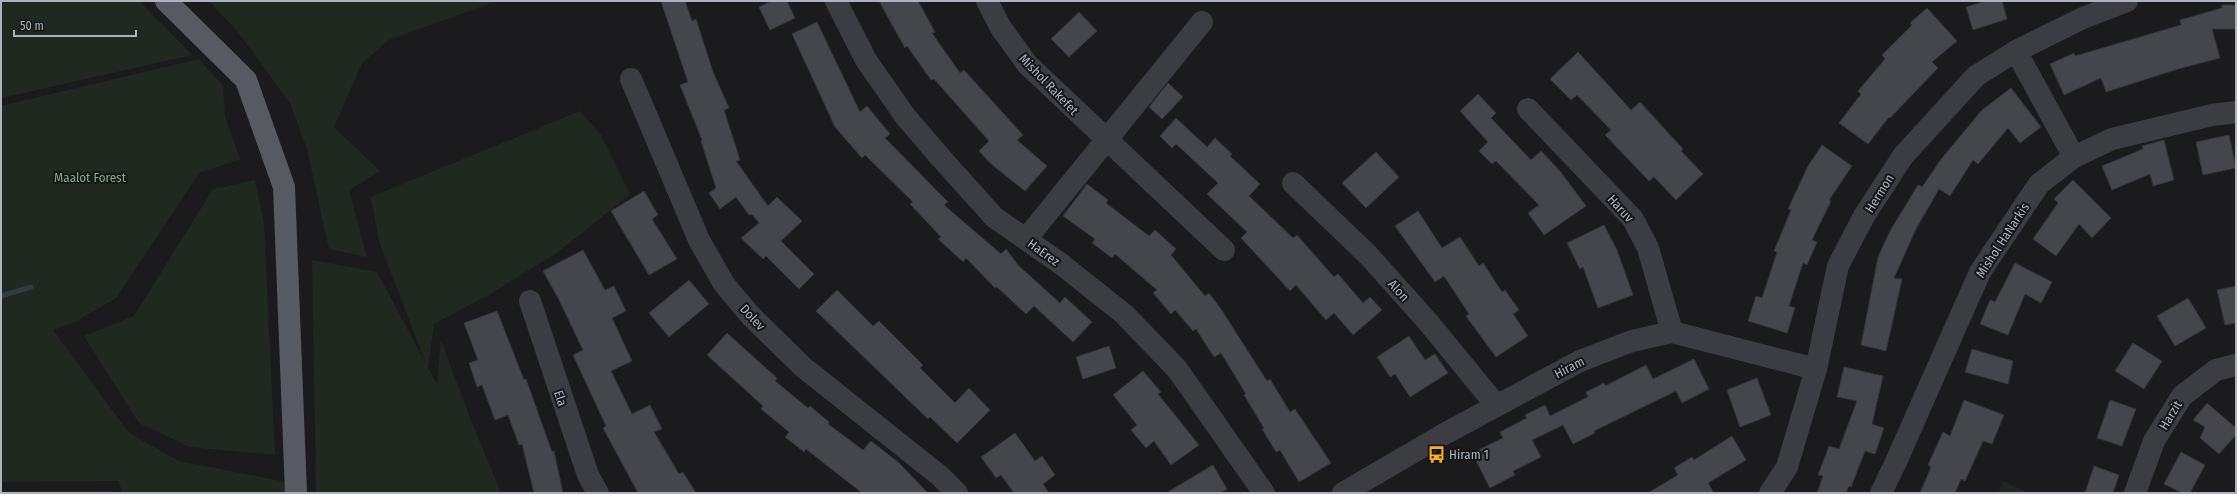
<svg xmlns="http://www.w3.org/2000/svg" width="2237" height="494" font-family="'Fira Sans Condensed',sans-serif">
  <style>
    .green { fill: #202920 }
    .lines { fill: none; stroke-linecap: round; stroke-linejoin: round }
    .stream { stroke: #2f3c44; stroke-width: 5 }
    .building { fill: #45464b; stroke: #34353a }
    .minor { stroke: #3b3d43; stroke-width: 22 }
    .major { stroke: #575a62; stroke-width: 22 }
    .labels { text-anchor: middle; stroke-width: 4; stroke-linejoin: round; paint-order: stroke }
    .street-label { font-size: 13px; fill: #acb3be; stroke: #161619 }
    .park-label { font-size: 13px; fill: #82aa82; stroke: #161619 }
    .poi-label { font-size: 13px; fill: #acb3be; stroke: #161619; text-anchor: start }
  </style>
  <rect width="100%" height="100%" fill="#1b1b1e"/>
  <g class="green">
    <polygon points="1,1 139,1 192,55 1,98"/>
    <polygon points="209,1 497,1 389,40 362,63 334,127 380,171 349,190 367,257 329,249 307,149 290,103 238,32"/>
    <polygon points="199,59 223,86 225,117 240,159 199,173 116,298 75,322 53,330 129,433 179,461 286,482 286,493 123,493 118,481 1,482 1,106"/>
    <polygon points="580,111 601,135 630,194 558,252 492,293 434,324 428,368 437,384 441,340 470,418 501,493 316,493 312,260 377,272 426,364 379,241 371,197"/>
    <polygon points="255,180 264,224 275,455 190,447 139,423 84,336 134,316 213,189"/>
    <polygon points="2004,481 2028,493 1998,493"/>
    <polygon points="1,491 112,491 113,493 1,493"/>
  </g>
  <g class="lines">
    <polyline class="stream" points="1,296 31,287"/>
  </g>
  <g class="building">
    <polygon points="661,1 685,1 692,21 696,19 713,72 729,108 724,110 740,160 736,161 768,206 777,197 802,221 781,241 814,274 799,289 766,256 763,259 741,238 759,223 752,214 749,215 736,197 720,209 709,193 716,188 701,141 702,140 680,85 688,82"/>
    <polygon points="771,1 787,1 795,18 770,30 759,7"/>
    <polygon points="879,1 918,1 935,32 932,33 960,73 964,70 1023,135 1017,140 1047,166 1025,191 991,164 979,151 989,141 934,79 931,80 907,46 905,48"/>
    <polygon points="1986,1 2002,1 2007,19 1973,30 1966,7"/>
    <polygon points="2222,5 2236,5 2236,29 2212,29 2220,58 2178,69 2106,92 2101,78 2064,95 2050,64 2074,53 2075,56 2181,25 2180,20 2222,8"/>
    <polygon points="1927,8 1957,41 1932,62 1938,68 1890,118 1889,117 1868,144 1839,123 1861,94 1858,91 1885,59 1882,55 1912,25 1910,23"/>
    <polygon points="1079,12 1097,31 1069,57 1051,39"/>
    <polygon points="817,22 860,112 867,106 890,134 885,138 948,202 944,205 1001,254 1006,249 1019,266 1060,303 1065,297 1092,322 1073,342 1034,306 1026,314 997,287 995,288 966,258 963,262 938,239 941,237 910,204 913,202 865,155 862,158 835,127 792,34"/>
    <polygon points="1578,52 1631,110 1640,102 1683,149 1681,151 1703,174 1676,200 1654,177 1649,181 1605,135 1611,130 1577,95 1571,100 1550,79"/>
    <polygon points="1168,83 1183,97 1162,119 1149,107"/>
    <polygon points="2011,88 2041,127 2020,143 2008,128 1978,164 1973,160 1950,196 1939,189 1916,229 1894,278 1902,279 1886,351 1861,345 1878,257 1890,231 1918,185 1922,187 1942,158 1982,110"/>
    <polygon points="1478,94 1496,113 1491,118 1531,160 1541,151 1560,171 1586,206 1544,235 1528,213 1539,205 1496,161 1492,164 1479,151 1488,142 1460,111"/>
    <polygon points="1176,118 1207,147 1215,138 1232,154 1230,156 1260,184 1249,196 1293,238 1297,235 1334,277 1338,274 1363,303 1370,297 1382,310 1353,335 1334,313 1326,320 1296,285 1290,291 1241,238 1247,232 1207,194 1218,183 1176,144 1172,148 1160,136"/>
    <polygon points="2229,135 2236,168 2203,175 2196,142"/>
    <polygon points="2164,140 2174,180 2153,186 2150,174 2112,190 2102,166 2143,149 2142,146"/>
    <polygon points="1822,145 1852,166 1829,200 1831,201 1812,240 1817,242 1807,265 1803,263 1789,306 1795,308 1787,333 1748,321 1756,296 1762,298 1777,252 1774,251 1791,210 1788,209 1808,166"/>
    <polygon points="1376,152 1399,177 1366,208 1342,183"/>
    <polygon points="2073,180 2111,218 2092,238 2079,224 2056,256 2033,239 2058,203 2054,199"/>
    <polygon points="1087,184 1108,200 1106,203 1149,236 1155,230 1176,249 1171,255 1205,296 1209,293 1221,309 1267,381 1270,379 1290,412 1295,409 1331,463 1299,482 1280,450 1276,452 1262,429 1264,428 1244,395 1246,394 1221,353 1214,357 1196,329 1193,331 1175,310 1171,314 1153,293 1157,290 1115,254 1112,258 1092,243 1095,239 1063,216"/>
    <polygon points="644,191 658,215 652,219 677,259 649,275 611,211"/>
    <polygon points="1418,211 1442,248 1460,237 1479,266 1483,263 1502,292 1505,290 1519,310 1513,314 1528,336 1496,357 1466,316 1469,314 1444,276 1435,282 1395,226"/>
    <polygon points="1604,225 1617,250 1633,295 1598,308 1583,267 1580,269 1567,243"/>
    <polygon points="583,250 605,290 614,286 626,311 612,318 632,361 611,371 632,414 650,405 662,429 654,432 679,474 683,472 696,493 638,493 603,428 606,426 573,355 583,350 558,298 543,271"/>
    <polygon points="2015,263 2052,282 2041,303 2025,294 2008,335 1980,324 1990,300 1995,302"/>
    <polygon points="689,280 709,304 669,337 649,313"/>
    <polygon points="2236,286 2236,323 2225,325 2217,290"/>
    <polygon points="837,290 873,326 879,321 923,365 920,368 955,403 969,388 990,410 957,443 930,417 928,419 816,311"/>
    <polygon points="2188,298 2206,328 2175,346 2157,316"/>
    <polygon points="497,311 524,380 526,379 552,452 554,451 563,493 534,493 522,444 519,445 508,415 495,420 482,385 477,387 469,363 478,360 464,323"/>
    <polygon points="727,333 777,378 775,381 808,408 810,406 829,422 828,424 863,450 871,441 898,462 928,493 862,493 806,449 804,452 785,437 789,432 761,409 763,406 707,355"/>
    <polygon points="1409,336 1425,360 1435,354 1448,373 1410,397 1395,374 1390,377 1377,357"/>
    <polygon points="2133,343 2162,361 2144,389 2115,371"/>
    <polygon points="1109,346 1116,368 1083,379 1076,357"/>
    <polygon points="1972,349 2013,361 2008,384 1965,372"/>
    <polygon points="1694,359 1709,389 1682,403 1676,391 1594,431 1595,433 1573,444 1563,425 1532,440 1541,457 1513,471 1515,475 1490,488 1472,453 1503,438 1500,432 1527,418 1525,415 1545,405 1550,416 1588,397 1586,392 1604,383 1605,386 1646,365 1653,379"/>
    <polygon points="1844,367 1883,376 1872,424 1884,428 1875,454 1865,451 1851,487 1849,486 1846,493 1817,493 1823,476 1818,475 1829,446 1839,449 1857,401 1837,397"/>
    <polygon points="1143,371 1161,392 1158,394 1199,445 1171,465 1154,441 1146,448 1131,430 1137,425 1113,395"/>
    <polygon points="1757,378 1771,415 1740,427 1727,390"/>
    <polygon points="1964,400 2004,415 1992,444 1983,441 1965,481 1961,479 1955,493 1920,493 1931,467 1928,465 1943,432 1950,436"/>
    <polygon points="2110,400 2136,409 2122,446 2097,438"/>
    <polygon points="2207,403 2236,428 2236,435 2219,454 2200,438 2205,427 2193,420"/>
    <polygon points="1015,433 1035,461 1042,456 1055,475 1043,484 1049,493 1014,493 1001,475 996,478 981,457"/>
    <polygon points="1732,436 1746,460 1708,483 1714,493 1648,493 1678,475 1674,468 1692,457 1694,460"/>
    <polygon points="2181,452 2205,465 2190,493 2182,493 2164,484"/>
    <polygon points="1213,465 1227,489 1220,493 1166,493"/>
    <polygon points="2094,466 2119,475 2113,493 2085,493"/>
  </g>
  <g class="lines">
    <g class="minor">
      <polyline points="836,1 866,60 905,116 941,158 994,217 1061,264 1124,314 1177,369 1264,493"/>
      <polyline points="987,1 1001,28 1027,64 1224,250"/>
      <polyline points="2016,51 2074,157"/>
      <polyline points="631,79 699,240 724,284 751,316 803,367 940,476 957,493"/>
      <polyline points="1528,109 1633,219 1648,248 1672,332"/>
      <polyline points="1293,183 1368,255 1428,322 1496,405"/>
      <polyline points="1026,239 1202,22"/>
      <polyline points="530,301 588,475 598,493"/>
      <polyline points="1343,493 1446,433 1580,361 1632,341 1672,332 1816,369"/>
      <polyline points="1770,493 1787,467 1816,369 1838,266 1864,216 1903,156 1976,76 2016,51 2083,18 2127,1"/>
      <polyline points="1881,493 1895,464 1980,272 2039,184 2074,157 2112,139 2212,115 2236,112"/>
      <polyline points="2135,493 2154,441 2182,396 2216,370 2236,365"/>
    </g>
    <polyline class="major" points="166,1 246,80 284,187 296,493"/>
  </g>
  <defs>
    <symbol id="bus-bare" viewBox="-9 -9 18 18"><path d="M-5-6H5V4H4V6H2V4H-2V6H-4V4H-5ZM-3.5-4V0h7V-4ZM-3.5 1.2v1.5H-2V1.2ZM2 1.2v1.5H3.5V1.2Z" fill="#ffaa31" stroke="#161619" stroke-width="2.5" paint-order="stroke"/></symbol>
  </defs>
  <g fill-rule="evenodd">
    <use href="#bus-bare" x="1424" y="442" width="25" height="25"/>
  </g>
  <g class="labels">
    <g class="street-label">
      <text transform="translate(1049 84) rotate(46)" y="5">Mishol Rakefet</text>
      <text transform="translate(1879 193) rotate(-58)" y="5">Hermon</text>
      <text transform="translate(1621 208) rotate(48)" y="5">Haruv</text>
      <text transform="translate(2002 240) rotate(-57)" y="5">Mishol HaNarkis</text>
      <text transform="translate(1044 252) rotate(36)" y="5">HaErez</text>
      <text transform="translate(1399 290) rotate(48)" y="5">Alon</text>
      <text transform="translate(753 317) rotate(47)" y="5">Dolev</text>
      <text transform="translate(1569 367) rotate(-27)" y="5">Hiram</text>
      <text transform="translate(561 398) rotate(71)" y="5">Ela</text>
      <text transform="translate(2170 415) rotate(-59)" y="5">Harzit</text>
    </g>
    <g class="park-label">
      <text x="90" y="182">Maalot Forest</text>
    </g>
    <g class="poi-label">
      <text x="1449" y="459">Hiram 1</text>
    </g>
  </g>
  <rect width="2237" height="494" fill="none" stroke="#acb3be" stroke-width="4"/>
  <path d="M14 30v6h122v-6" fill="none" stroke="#acb3be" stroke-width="2"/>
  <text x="20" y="30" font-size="12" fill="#acb3be" stroke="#161619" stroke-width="3" paint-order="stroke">50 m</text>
</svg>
